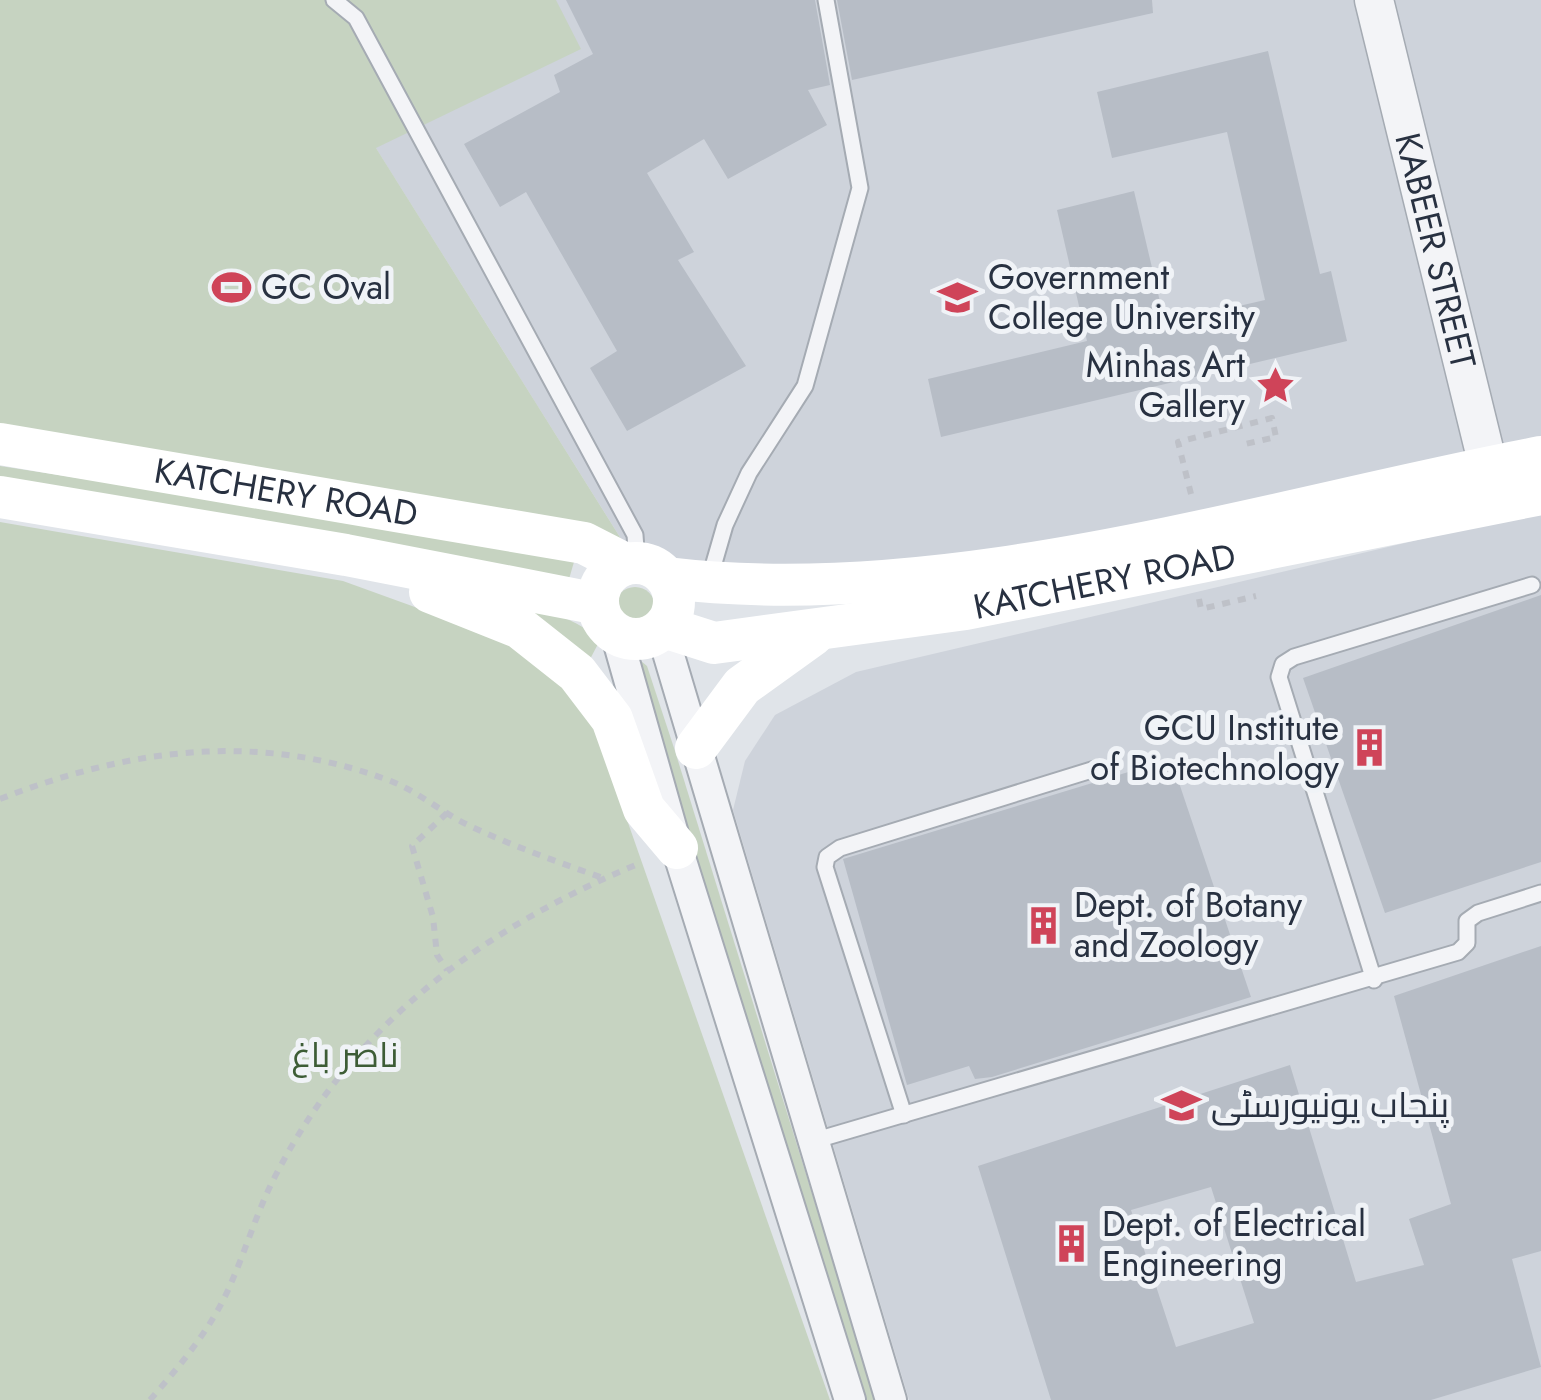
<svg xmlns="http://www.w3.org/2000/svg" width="1541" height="1400" font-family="Jost,Cairo,sans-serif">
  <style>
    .built { fill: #ced3db }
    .green { fill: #c6d3c1 }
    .building { fill: #b7bdc6; fill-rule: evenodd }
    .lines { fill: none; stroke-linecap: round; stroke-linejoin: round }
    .service-casing { stroke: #a5abb3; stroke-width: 19 }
    .minor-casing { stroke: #a5abb3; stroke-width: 34 }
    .tertiary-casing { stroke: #a5abb3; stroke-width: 41 }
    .path { stroke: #bec1c8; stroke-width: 6; stroke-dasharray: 8 8; stroke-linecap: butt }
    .service { stroke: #f3f4f7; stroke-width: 15 }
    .minor { stroke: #f3f4f7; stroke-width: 30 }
    .tertiary { stroke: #f3f4f7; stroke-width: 38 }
    .secondary { stroke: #fff; stroke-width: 42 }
    .labels { text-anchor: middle; stroke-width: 10; stroke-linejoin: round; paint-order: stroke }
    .street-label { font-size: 35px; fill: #283141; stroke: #f0f3f7 }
    .poi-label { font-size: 35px; fill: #283141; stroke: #f0f3f7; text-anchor: start }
    .park-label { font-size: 35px; fill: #3d5d36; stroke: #f0f3f7 }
  </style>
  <rect width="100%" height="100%" fill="#e0e4e9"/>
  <g class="built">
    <polygon points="283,0 1541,0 1541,449 981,560 692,571 623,542"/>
    <polygon points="1541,511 1541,1400 909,1400 733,810 745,761 775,715 856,672"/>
  </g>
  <g class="green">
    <polygon points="0,0 556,0 581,49 376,148 623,542 0,425"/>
    <polygon points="0,466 560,552 574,562 569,579 0,483"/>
    <polygon points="0,522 343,581 553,657 583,694 830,1400 0,1400"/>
    <path d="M 450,586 C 483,595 587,612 598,644 L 588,663 Z"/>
    <circle cx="635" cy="607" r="20"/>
    <polygon points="641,661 647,666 675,751 876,1400 861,1400 635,663"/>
  </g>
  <g class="building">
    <polygon points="566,0 815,0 830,85 808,90 827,125 728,179 704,139 647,173 694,252 678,260 746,366 627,431 590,368 617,351 526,192 500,207 464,144 560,92 554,75 593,54"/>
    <polygon points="837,0 1152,0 1153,13 852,80"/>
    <polygon points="1268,51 1320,274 1331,271 1347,341 941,437 928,379 1087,341 1057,210 1134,191 1165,323 1265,300 1227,132 1112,158 1097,92"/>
    <polygon points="1541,595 1541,862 1385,913 1303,678"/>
    <polygon points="1171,759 1251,997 992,1077 975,1079 969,1066 907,1085 843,859"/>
    <path d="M 1541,946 L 1541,1251 L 1512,1259 L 1541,1367 L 1431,1400 L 1051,1400 L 978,1166 L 1290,1065 L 1356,1282 L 1424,1265 L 1409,1219 L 1451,1204 L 1394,996 ZM 1211,1187 L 1254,1323 L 1176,1347 L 1131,1210 Z"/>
  </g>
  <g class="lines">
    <defs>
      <g id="service">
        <polyline points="334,0 356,18 635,535 637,562"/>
        <polyline points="710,577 725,525 749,473 805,386 860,188 826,0"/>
        <polyline points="1374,980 1279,677 1283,664 1294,657 1532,585"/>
        <polyline points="904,1115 825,867 827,857 840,848 1098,768"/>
        <polyline points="813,1141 1458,952 1467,943 1467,921 1478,913 1541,893"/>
      </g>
      <g id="minor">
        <polyline points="661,629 891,1400"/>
        <polyline points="616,633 677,848 850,1400"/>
      </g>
      <g id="tertiary">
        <path id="s1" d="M 1374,0 L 1496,498"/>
      </g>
    </defs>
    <use href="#service" class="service-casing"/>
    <use href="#minor" class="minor-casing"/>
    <use href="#tertiary" class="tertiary-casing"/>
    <g class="path">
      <polyline points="1191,494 1178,442 1272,418 1276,437 1241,445"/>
      <polyline points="1199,599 1201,609 1256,596"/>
      <path d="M 0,799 C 128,749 256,731 388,780 C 416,790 441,812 468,825 C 512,846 558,862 603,878"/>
      <polyline points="447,813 412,846 433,917 437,955 447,970"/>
      <path d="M 150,1400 C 182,1363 213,1327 232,1281 C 248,1244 259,1205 279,1169 C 356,1022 486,927 638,864"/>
    </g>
    <use href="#service" class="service"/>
    <use href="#minor" class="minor"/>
    <use href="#tertiary" class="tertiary"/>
    <g class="secondary">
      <path id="s2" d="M 0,444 L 584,543 L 625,564"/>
      <polyline points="0,497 346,555 598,604"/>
      <circle cx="636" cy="601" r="38"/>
      <path d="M 667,578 C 950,612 1264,510 1541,457"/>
      <polyline points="430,592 520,628 577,673 612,719 644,809 677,848"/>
      <path id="s3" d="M 664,627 L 714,643 L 966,609 L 1541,494"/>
      <polyline points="696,748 742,686 813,635"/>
    </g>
  </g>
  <defs>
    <symbol id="stadium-bare" viewBox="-9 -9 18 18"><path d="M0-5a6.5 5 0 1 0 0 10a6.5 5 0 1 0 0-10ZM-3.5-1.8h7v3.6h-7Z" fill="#cf4459" stroke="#f0f3f7" stroke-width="2.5" paint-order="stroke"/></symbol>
    <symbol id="university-bare" viewBox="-9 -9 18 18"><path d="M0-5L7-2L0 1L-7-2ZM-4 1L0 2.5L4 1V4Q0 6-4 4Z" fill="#cf4459" stroke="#f0f3f7" stroke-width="2.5" paint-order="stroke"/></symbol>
    <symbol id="sight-bare" viewBox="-9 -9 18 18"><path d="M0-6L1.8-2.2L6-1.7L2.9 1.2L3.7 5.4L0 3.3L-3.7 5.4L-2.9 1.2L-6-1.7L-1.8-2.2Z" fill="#cf4459" stroke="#f0f3f7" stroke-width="2.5" paint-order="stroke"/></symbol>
    <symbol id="building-bare" viewBox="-9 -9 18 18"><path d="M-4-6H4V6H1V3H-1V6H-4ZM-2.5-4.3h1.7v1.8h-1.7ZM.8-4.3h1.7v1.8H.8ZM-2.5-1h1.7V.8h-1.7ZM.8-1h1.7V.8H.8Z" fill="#cf4459" stroke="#f0f3f7" stroke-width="2.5" paint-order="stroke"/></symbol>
  </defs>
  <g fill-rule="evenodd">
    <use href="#stadium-bare" x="204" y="260" width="55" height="55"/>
    <use href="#university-bare" x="930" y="270" width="55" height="55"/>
    <use href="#sight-bare" x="1248" y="358" width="55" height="55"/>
    <use href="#building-bare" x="1342" y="720" width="55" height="55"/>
    <use href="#building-bare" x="1016" y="898" width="55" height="55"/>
    <use href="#university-bare" x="1154" y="1078" width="55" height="55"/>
    <use href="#building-bare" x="1044" y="1216" width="55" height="55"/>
  </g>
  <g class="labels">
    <g class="street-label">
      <text dy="12" stroke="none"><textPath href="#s1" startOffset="258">KABEER STREET</textPath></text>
      <text dy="12" stroke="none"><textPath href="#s2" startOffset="290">KATCHERY ROAD</textPath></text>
      <text dy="12" stroke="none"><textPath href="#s3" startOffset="448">KATCHERY ROAD</textPath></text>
    </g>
    <g class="poi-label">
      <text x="988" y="289">Government<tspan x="988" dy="40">College University</tspan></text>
      <text x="261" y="299">GC Oval</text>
      <text x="1245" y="377" text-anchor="end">Minhas Art<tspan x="1245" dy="40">Gallery</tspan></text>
      <text x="1339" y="740" text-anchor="end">GCU Institute<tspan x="1339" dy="40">of Biotechnology</tspan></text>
      <text x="1074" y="917">Dept. of Botany<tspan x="1074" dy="40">and Zoology</tspan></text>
      <text x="1211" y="1117">پنجاب یونیورسٹی</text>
      <text x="1102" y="1236">Dept. of Electrical<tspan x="1102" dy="40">Engineering</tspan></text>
    </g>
    <g class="park-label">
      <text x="345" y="1067">ناصر باغ</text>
    </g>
  </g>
</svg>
